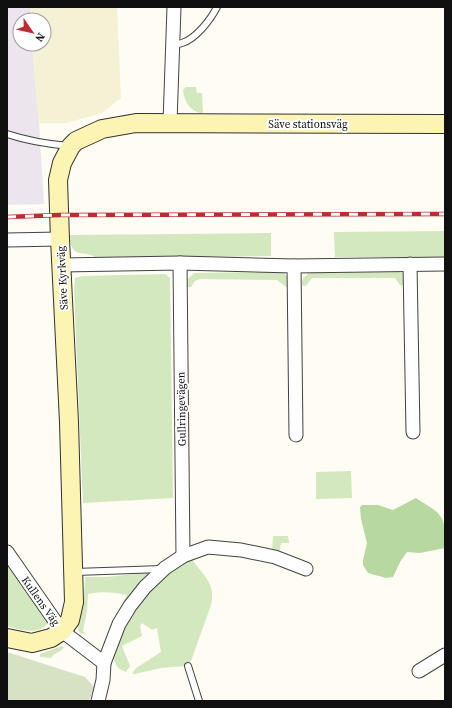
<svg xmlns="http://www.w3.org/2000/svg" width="452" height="708" font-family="'Source Serif 4',serif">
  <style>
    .industrial { fill: #ede5ee }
    .farmland { fill: #f4f1d4 }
    .green { fill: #d3e8be }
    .forest { fill: #b7d89e }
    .cemetery { fill: #d7e1c4 }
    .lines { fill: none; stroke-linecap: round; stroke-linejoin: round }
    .lane-casing { stroke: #434343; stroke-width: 8 }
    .street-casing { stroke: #434343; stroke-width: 15 }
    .secondary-casing { stroke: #323232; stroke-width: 20 }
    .lane { stroke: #fff; stroke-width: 6 }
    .street { stroke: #fff; stroke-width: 13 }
    .secondary { stroke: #fbf4b2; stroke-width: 18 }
    .rail-casing { stroke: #ba2d32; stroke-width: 4.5 }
    .rail { stroke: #fff; stroke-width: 3; stroke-dasharray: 9; stroke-linecap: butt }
    .labels { text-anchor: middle; stroke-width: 4; stroke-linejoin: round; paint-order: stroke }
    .street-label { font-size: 11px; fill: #101010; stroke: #fff }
  </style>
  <rect width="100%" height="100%" fill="#fefcf3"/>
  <polygon class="industrial" points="7,7 30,7 31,20 20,20 20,44 32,44 39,123 44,204 7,205"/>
  <polygon class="farmland" points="30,7 117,7 121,98 102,113 66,123 39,123 32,44 44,44 44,20 31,20"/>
  <g class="green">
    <path d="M 186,87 L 196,87 L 197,93 L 202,93 L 203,113 C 191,113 184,101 183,90 Z"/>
    <polygon points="445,231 445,257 335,257 334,232"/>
    <path d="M 271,233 L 271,256 L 97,258 C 82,248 73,262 69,235 Z"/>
    <polygon points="277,272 284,273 291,281 290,287 286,287 277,280 200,279 195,281 191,287 186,287 186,281 194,273"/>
    <path d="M 398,272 L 401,272 L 406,276 L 407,287 L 400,285 L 395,278 L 312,278 L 306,286 L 303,286 C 300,280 304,277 309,273 Z"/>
    <polygon points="165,274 170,278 173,498 83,503 74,289 75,278 82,276"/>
    <polygon points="351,471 352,498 316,499 316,472"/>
    <polygon points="273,536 288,536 289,543 281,543 280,550 278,551 272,551"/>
    <path d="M 191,557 C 201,575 217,582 211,605 L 191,661 L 185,666 L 161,668 L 135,674 L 132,674 L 136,668 L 161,652 L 157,628 L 152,630 L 142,623 L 140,626 L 142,636 L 122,646 L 130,666 L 126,672 C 92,661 139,601 151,587 C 159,578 180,565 191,557 Z"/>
    <path d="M 7,561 L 49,622 C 39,636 21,630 7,626 Z"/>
    <path d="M 147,573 L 151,574 L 114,622 L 114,619 L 127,595 C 114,592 100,591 88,594 L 87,611 L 83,631 L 86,634 L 80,633 L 78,630 L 84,597 L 85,577 L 106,577 Z"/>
    <path d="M 62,646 L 64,647 C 61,653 54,652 51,658 L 40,657 L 40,654 Z"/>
  </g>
  <path class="forest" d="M 416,498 C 444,516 445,514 445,548 L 420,553 L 407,552 L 400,562 L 393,577 L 386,578 L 368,573 L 363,565 L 363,560 L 367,543 L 361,519 L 360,507 L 362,505 L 378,505 L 393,510 Z"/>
  <polygon class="cemetery" points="7,652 85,677 94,687 89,701 7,701"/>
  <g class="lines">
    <defs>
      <g id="lane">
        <path d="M 173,45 C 176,44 180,44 182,43 C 196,39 211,19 217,7"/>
        <path d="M 7,134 C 28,141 47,144 69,146"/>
        <polyline points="75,572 162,569"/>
        <polyline points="188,666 199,701"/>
      </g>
      <g id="street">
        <polyline points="170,123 174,7"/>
        <polyline points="7,240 60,239"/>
        <polyline points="180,263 183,556"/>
        <polyline points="410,264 413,432"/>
        <polyline points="61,265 180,263 294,266 445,264"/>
        <polyline points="294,266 296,435"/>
        <polyline points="7,552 62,631 104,663 103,680 98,701"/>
        <polyline points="104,663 119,624 130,606 145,587 165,568 183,556 208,547 241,550 275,557 306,569"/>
        <polyline points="419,671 445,655"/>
      </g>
      <polyline id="secondary" points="7,638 32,643 51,638 62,631 70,620 74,602 69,422 60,239 58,180 62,163 71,146 76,141 102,129 136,123 445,124"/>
    </defs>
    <use href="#lane" class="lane-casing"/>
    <use href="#street" class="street-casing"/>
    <use href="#secondary" class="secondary-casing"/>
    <use href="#lane" class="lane"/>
    <use href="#street" class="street"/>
    <use href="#secondary" class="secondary"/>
    <defs>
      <polyline id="rail" points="7,217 59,215 445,214"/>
    </defs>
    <use href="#rail" class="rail-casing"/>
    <use href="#rail" class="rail"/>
  </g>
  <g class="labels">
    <g class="street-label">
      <text x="308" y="128">Säve stationsväg</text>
      <text transform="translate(62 278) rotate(-93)" y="4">Säve Kyrkväg</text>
      <text transform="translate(181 409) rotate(-91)" y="4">Gullringevägen</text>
      <text transform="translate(41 601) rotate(55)" y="4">Kullens Väg</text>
    </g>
  </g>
  <rect width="452" height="708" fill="none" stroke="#101010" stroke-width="16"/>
  <g transform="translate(32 32) rotate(124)"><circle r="19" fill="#ffffff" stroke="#9f9f9f"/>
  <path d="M0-3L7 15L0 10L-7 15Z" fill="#ba2d32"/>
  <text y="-6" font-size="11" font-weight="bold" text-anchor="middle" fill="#101010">N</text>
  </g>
</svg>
